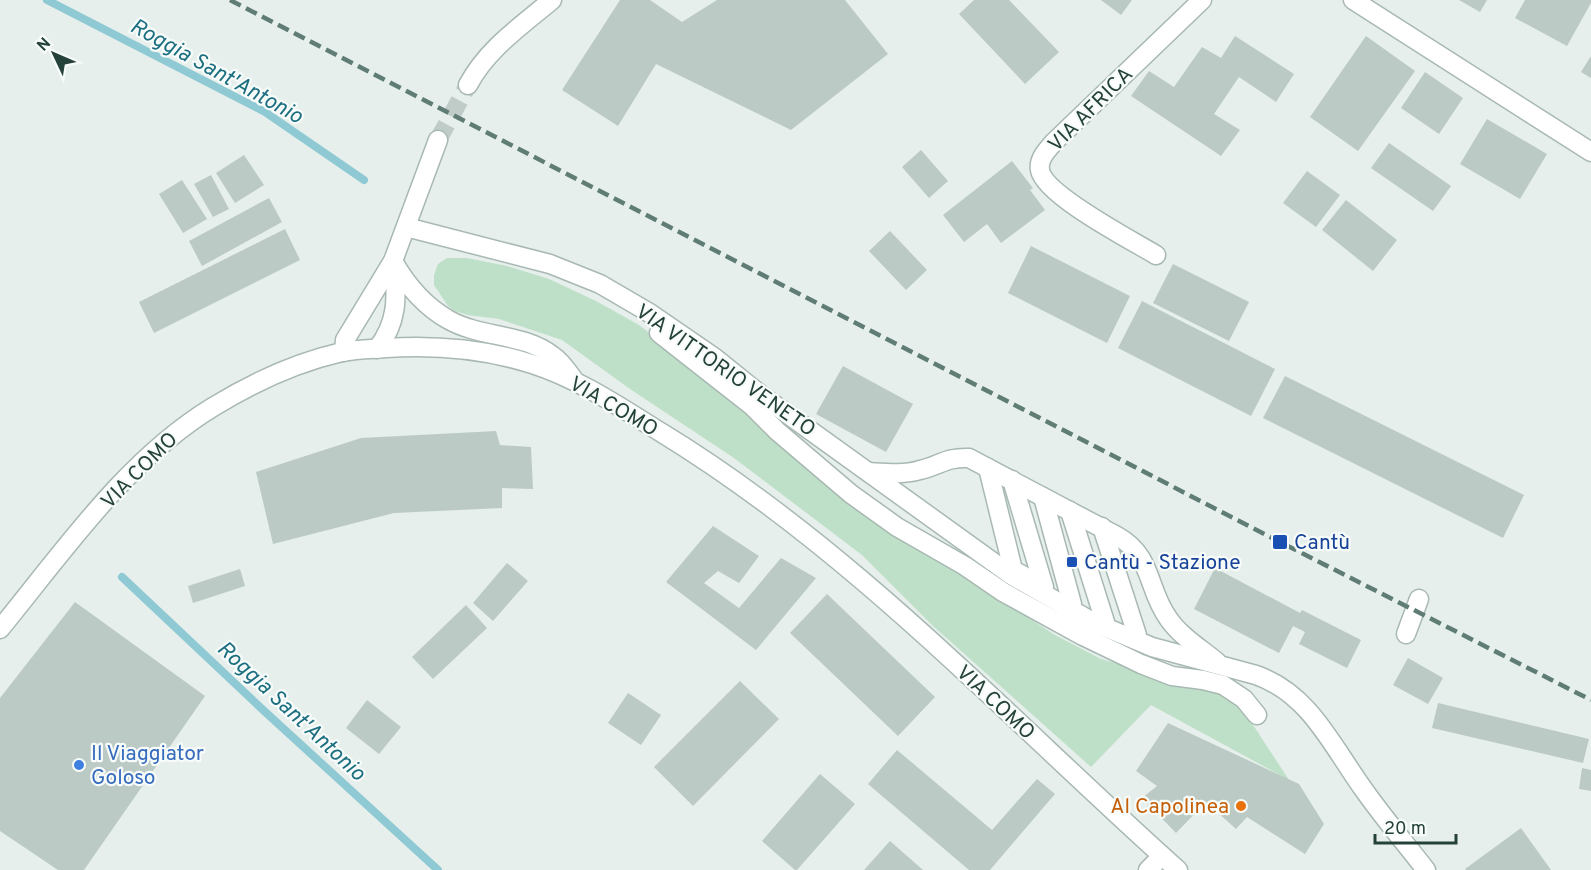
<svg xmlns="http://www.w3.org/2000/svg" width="1591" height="870" font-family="Overpass,sans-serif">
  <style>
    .green { fill: #bfe0c8 }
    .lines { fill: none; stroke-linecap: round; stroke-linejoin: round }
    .stream { stroke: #8ec9d4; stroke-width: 8 }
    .building { fill: #bbcac4 }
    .minor-tunnel { stroke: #bfccc8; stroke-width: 18; stroke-dasharray: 18 9; stroke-linecap: butt }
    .minor-casing { stroke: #a8b8b2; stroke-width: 21 }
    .minor { stroke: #fff; stroke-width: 18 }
    .rail { stroke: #5f7d75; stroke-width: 4.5; stroke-dasharray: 12 6; stroke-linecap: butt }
    .transit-dot { fill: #1a4fb4; stroke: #f7fbf9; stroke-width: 2 }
    .shop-dot { fill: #3f7fe0; stroke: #f7fbf9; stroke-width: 2 }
    .food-dot { fill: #e8710a; stroke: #f7fbf9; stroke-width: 2 }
    .labels { text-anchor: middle; stroke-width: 4.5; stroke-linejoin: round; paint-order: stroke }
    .street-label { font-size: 21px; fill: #24423a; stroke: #f7fbf9 }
    .transit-label { font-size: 21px; fill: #164399; stroke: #f7fbf9; text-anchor: start }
    .shop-label { font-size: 21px; fill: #366cbe; stroke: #f7fbf9; text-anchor: start }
    .food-label { font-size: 21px; fill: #c56008; stroke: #f7fbf9; text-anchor: end }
    .water-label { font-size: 22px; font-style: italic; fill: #1c6f80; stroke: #f7fbf9 }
  </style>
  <rect width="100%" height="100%" fill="#e6efeb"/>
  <polygon class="green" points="447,258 467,258 507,266 549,279 596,301 639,325 718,385 791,455 840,494 1055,635 1101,659 1222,693 1244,711 1289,780 1151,705 1091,767 933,626 862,555 734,458 630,389 562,340 499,319 468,315 455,311 448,306 434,285 434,275 438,264"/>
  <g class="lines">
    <g class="stream">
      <polyline points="47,0 265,112 364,180"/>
      <polyline points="122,577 262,709 438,870"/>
    </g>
  </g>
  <g class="building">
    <polygon points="620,0 650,0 682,22 717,0 845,0 888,54 791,130 656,64 618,126 562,90"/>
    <polygon points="974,0 1009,0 1059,52 1025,84 959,14"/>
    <polygon points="1101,0 1132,0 1121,15"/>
    <polygon points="1459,0 1487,0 1480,12"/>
    <polygon points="1525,0 1591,0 1591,3 1567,46 1515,18"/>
    <polygon points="1235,36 1294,74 1276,102 1239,77 1214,114 1240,130 1221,156 1131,96 1149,71 1174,87 1202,47 1221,58"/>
    <polygon points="1366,36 1415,71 1358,151 1310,117"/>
    <polygon points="1591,56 1591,78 1581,72"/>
    <polygon points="1425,72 1463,98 1439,134 1401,108"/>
    <polygon points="1487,119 1547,154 1520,199 1460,164"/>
    <polygon points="1389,143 1451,186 1433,211 1371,168"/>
    <polygon points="921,150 948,181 929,198 902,167"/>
    <polygon points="244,155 264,185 235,203 216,173"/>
    <polygon points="1012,161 1033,188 1030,190 1045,210 1001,243 987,224 964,242 943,215"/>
    <polygon points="1307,171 1340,195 1316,227 1283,203"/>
    <polygon points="211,175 229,209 213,217 194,184"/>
    <polygon points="182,180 207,219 183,233 159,194"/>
    <polygon points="269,198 282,222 202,266 189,241"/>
    <polygon points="1346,200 1397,240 1373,271 1322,230"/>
    <polygon points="285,229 300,260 154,333 139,302"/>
    <polygon points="890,231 927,270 906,290 869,251"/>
    <polygon points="1031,246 1130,296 1107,343 1008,293"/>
    <polygon points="1173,264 1249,302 1229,341 1153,303"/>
    <polygon points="1142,301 1275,369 1251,416 1118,348"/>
    <polygon points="843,366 913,404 886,452 816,414"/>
    <polygon points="1285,376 1524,495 1503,538 1263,418"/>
    <polygon points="496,431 500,445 531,447 533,489 502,488 502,508 394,513 273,544 256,472 361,438"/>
    <polygon points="713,526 759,556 739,583 718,571 704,583 739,608 781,558 816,578 756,650 666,582"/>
    <polygon points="507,563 528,581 493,621 473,603"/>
    <polygon points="1215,568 1300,613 1302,610 1361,640 1347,668 1299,644 1305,632 1293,626 1279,653 1194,609"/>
    <polygon points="240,569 245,586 193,603 188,586"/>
    <polygon points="827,594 935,697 898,736 790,633"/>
    <polygon points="75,602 205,696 84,870 58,870 0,831 0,698"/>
    <polygon points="466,605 487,628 433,679 412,657"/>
    <polygon points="1408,658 1443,678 1428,704 1393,685"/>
    <polygon points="740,681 779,719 693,806 654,767"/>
    <polygon points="628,693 661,715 641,745 608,723"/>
    <polygon points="367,700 401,727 379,754 346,728"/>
    <polygon points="1438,703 1589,739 1583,763 1432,728"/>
    <polygon points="1168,723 1299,784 1324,824 1305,854 1247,817 1236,829 1206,802 1176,833 1142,798 1157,786 1136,771"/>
    <polygon points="897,750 992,830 1037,779 1055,794 990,870 969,870 868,784"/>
    <polygon points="1582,768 1591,770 1591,791 1579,789"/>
    <polygon points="820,774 855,804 797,870 795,870 762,841"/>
    <polygon points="1521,828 1551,870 1466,870 1465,869"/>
    <polygon points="890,841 923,870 864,870"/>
  </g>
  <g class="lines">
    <polyline class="minor-tunnel" points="438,140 468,85"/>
    <defs>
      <g id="minor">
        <polyline points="1353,0 1591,152"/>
        <path d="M 468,85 C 487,49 521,26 552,0"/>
        <path d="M 406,227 L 550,264 L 600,284 L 648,312 L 715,358 L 761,395 L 1011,575 L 1093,622 L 1152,647 L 1256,675 C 1310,694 1332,746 1364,790 C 1383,817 1405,843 1426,870"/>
        <path d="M 1156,255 C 1133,241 1044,195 1040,170 C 1038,159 1047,150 1054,142 L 1202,0"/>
        <path d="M 393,261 C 407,286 424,306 449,320 C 481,338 524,333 553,356 C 562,362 568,372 574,380"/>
        <polyline points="659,333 752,406 777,431 851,494 897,527 965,566 1003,592 1083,636 1141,664 1172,676 1203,680 1223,685 1244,699 1257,715"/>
        <path d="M 377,349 C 398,322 397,298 394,265"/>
        <polyline points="344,352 345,340 393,261 438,140"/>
        <polyline points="988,468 1013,570 1024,576"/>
        <path d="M 869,472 C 886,473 904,475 920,470 C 941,465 946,457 969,458 L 1117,536 C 1153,556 1147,589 1168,618 C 1180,636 1200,648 1217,662"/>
        <polyline points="1012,480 1044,587"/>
        <polyline points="1043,497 1072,604"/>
        <polyline points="1070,511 1105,622"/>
        <polyline points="1102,527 1137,635"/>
        <path d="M 0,629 C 64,551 126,460 213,407 C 252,383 298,362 342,352 C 356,349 372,349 386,348 C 435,345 485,349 532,364 C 579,379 620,407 662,433 C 855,551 1010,720 1178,870"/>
        <polyline points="1406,634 1419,599"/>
        <polyline points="1148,870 1162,856"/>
      </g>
    </defs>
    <use href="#minor" class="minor-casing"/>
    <use href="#minor" class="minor"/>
    <polyline class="rail" points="230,0 1280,542 1591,700"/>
  </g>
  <g class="transit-dot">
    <rect x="1272" y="534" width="16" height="16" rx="3"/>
    <rect x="1066" y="556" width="12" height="12" rx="3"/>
  </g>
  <circle class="shop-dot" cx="79" cy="765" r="6"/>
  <circle class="food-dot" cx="1241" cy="806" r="6"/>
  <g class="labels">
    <g class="street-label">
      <text transform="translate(1090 109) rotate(-45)" y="7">VIA AFRICA</text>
      <text transform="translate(726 370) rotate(35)" y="7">VIA VITTORIO VENETO</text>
      <text transform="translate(614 406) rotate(30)" y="7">VIA COMO</text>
      <text transform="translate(139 470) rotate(-45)" y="7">VIA COMO</text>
      <text transform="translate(996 702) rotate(43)" y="7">VIA COMO</text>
    </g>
    <g class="transit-label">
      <text x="1294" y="549">Cantù</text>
      <text x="1084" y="569">Cantù - Stazione</text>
    </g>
    <g class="shop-label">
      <text x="91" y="760">Il Viaggiator<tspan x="91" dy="24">Goloso</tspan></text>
    </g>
    <g class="food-label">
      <text x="1229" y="813">Al Capolinea</text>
    </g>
    <g class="water-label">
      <text transform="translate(217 70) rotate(29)" y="8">Roggia Sant'Antonio</text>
      <text transform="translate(292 710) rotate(43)" y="8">Roggia Sant'Antonio</text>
    </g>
  </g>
  <g transform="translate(54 54) rotate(314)" stroke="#f7fbf9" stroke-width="4.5" paint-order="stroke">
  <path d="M0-4.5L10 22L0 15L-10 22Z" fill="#24423a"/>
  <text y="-9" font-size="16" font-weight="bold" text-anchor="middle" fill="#24423a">N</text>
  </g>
  <path d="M1375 834v9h81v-9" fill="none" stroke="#24423a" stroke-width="3"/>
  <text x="1384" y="834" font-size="18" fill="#24423a" stroke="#f7fbf9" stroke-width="4.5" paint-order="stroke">20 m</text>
</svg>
